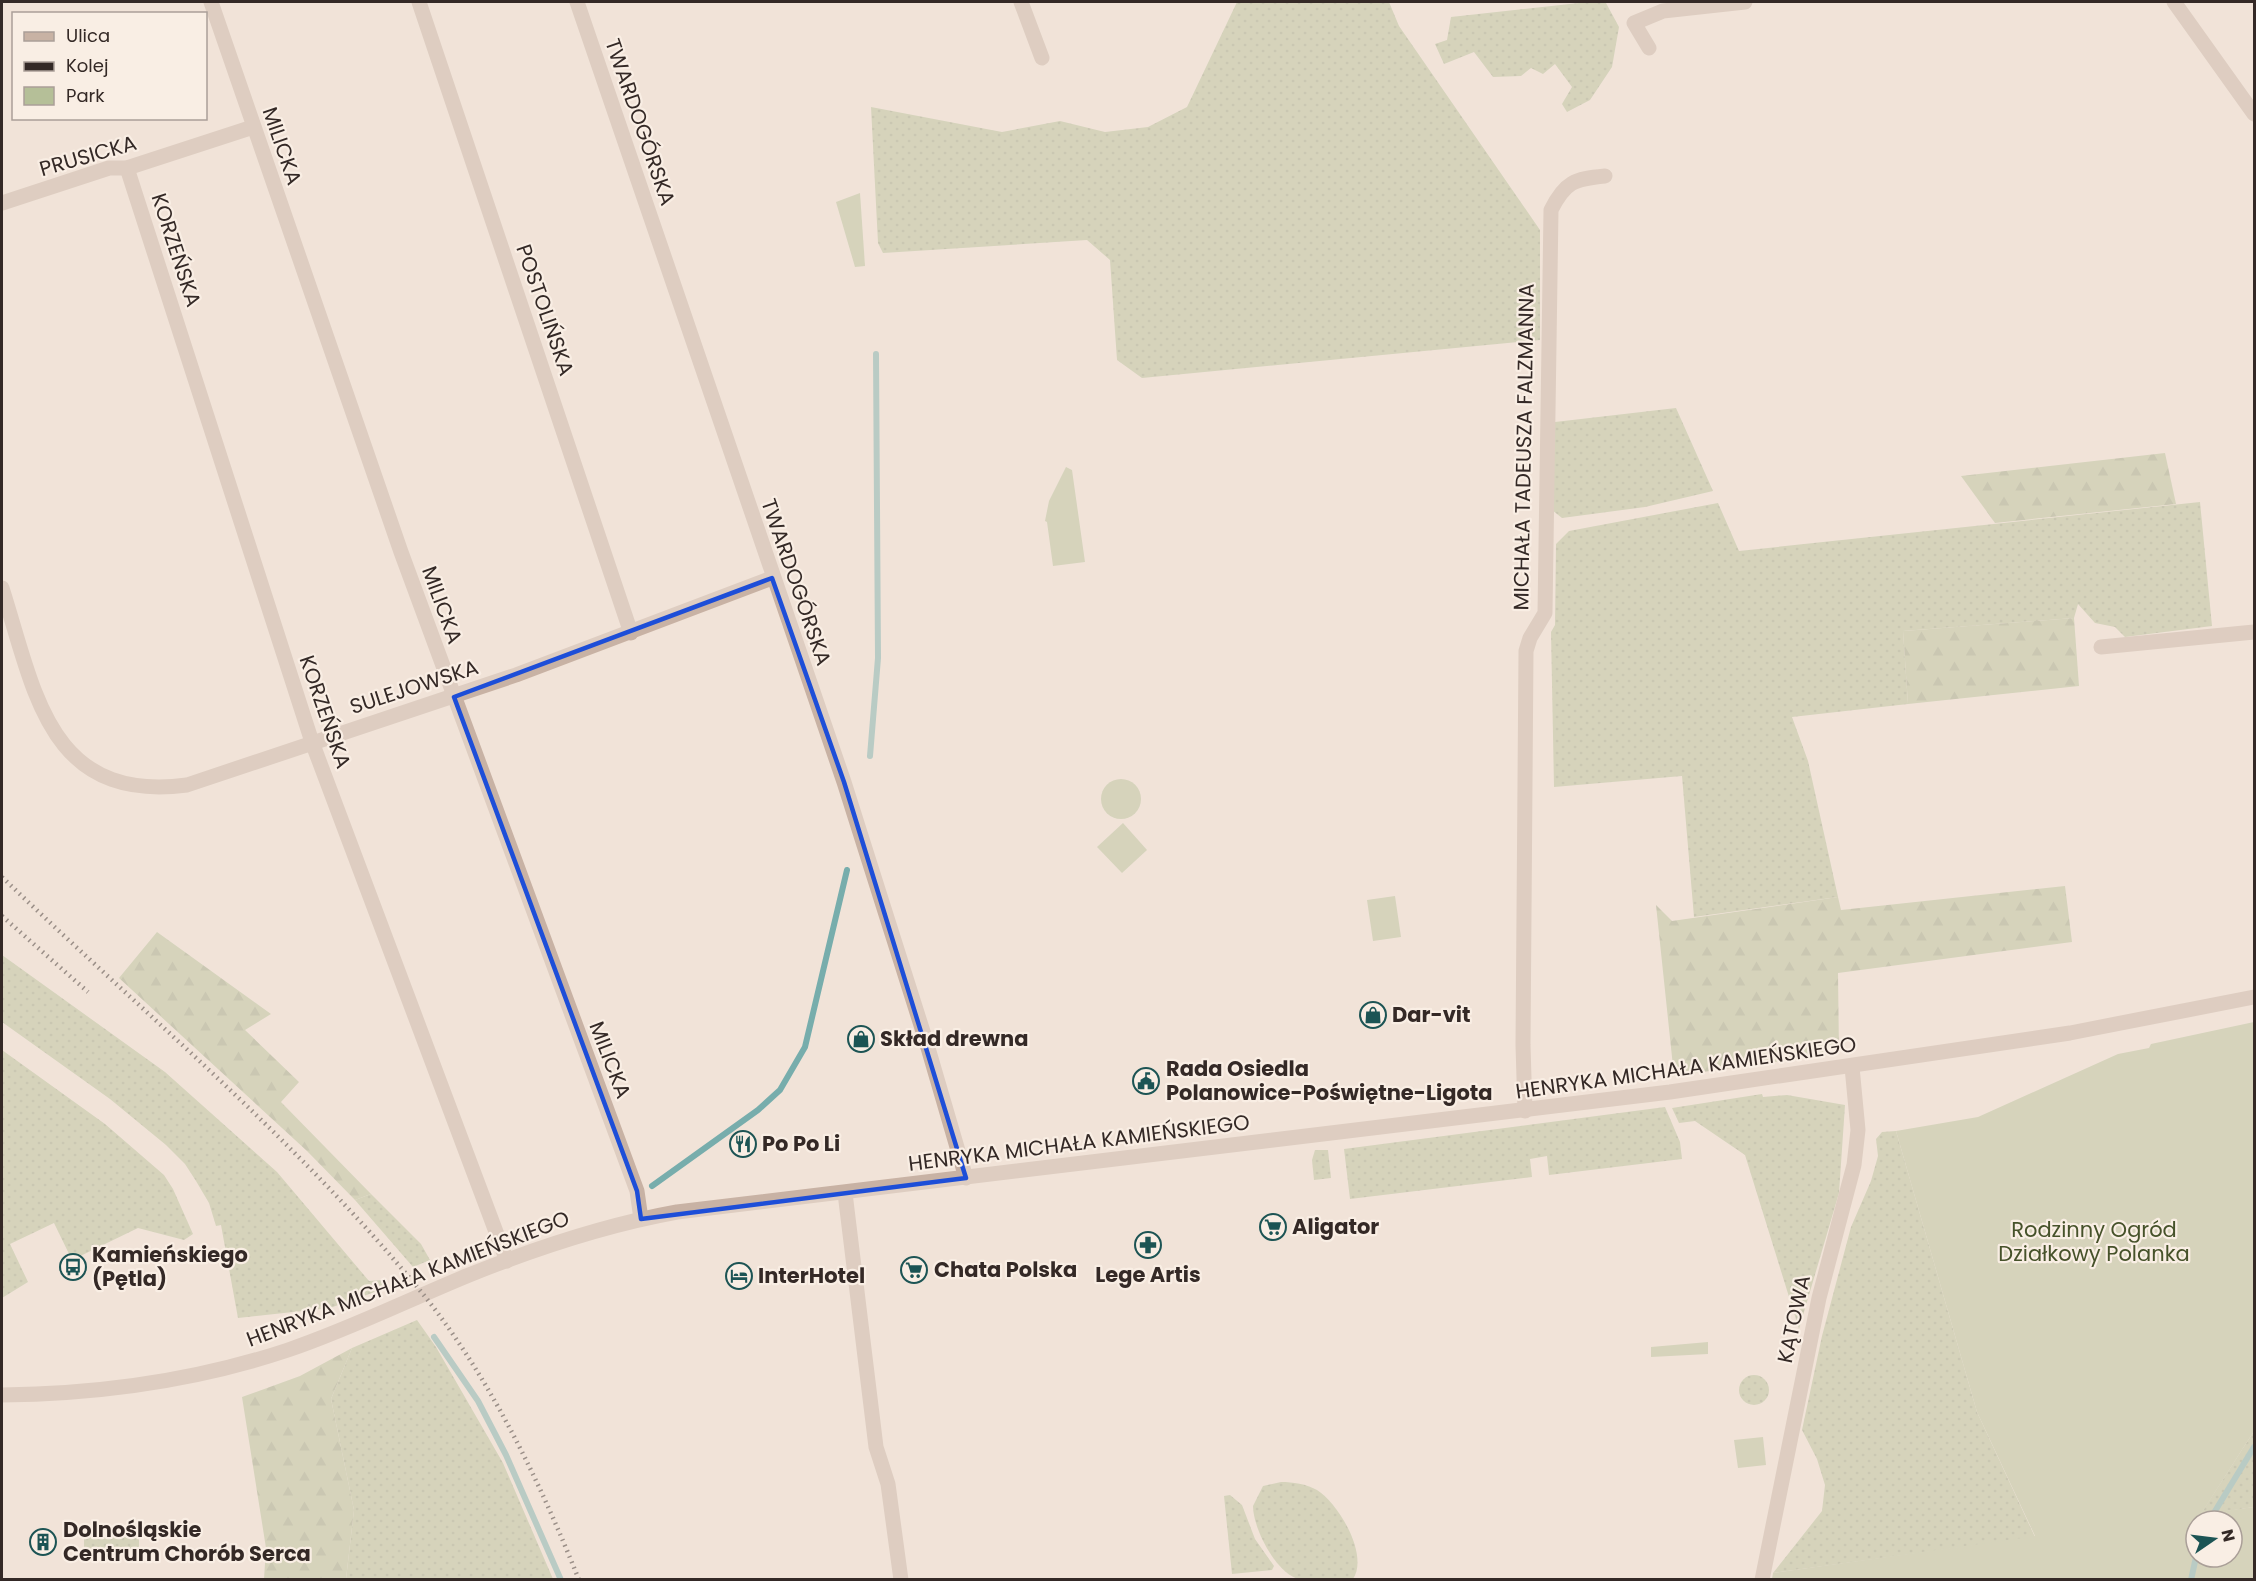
<svg xmlns="http://www.w3.org/2000/svg" width="2256" height="1581" font-family="Poppins,sans-serif">
  <style>
    .grass { fill: url(#grass-dots) }
    .forest { fill: url(#forest-firs) }
    .green { fill: #b5bf98; fill-rule: evenodd }
    .lines { fill: none; stroke-linecap: round; stroke-linejoin: round }
    .stream { stroke: #77adac; stroke-width: 6 }
    .minor { stroke: #c8b2a4; stroke-width: 15 }
    .tertiary { stroke: #c8b2a4; stroke-width: 15 }
    .rail { stroke: #342926; stroke-width: 4.5; stroke-dasharray: 1.5 4.5; stroke-linecap: butt }
    .marked { fill: none; stroke: #1d4ed8; stroke-width: 4.5; stroke-linejoin: round }
    .labels { text-anchor: middle; stroke-width: 4.5; stroke-linejoin: round; paint-order: stroke }
    .street-label { font-size: 21px; fill: #342926; stroke: #f9eee4 }
    .poi-label { font-size: 21px; font-weight: bold; fill: #342926; stroke: #f9eee4; text-anchor: start }
    .park-label { font-size: 21px; fill: #46522a; stroke: #f9eee4 }
  </style>
  <defs>
    <pattern id="grass-dots" width="8" height="8" patternUnits="userSpaceOnUse" patternTransform="scale(1.5)"><rect width="8" height="8" fill="#b5bf98"/><path d="M2 2h.1M6 6h.1" fill="none" stroke="#9ca483" stroke-width="1.8" stroke-linecap="round"/></pattern>
    <pattern id="forest-firs" width="22" height="20" patternUnits="userSpaceOnUse" patternTransform="scale(1.5)"><rect width="22" height="20" fill="#b5bf98"/><path d="M5 1l3.5 6h-7zM16 11l3.5 6h-7z" fill="#9ca483"/></pattern>
  </defs>
  <rect width="100%" height="100%" fill="#f1e3d8"/>
  <g class="grass">
    <polygon points="1237,2 1389,2 1399,26 1540,230 1540,340 1142,378 1117,360 1110,260 1087,240 883,253 878,243 871,107 1002,132 1060,121 1105,132 1148,127 1187,107"/>
    <polygon points="1588,2 1606,3 1619,27 1612,67 1590,100 1567,112 1562,104 1572,87 1555,64 1543,74 1531,68 1521,76 1493,77 1474,52 1444,64 1435,44 1447,40 1451,17"/>
    <polygon points="1676,408 1713,491 1645,507 1562,518 1552,510 1555,422"/>
    <polygon points="2200,502 2212,626 2125,637 2115,627 2095,623 2078,604 2074,618 1903,631 1908,704 1792,717 1808,761 1838,897 1694,917 1682,776 1554,787 1551,632 1555,625 1556,544 1569,531 1718,503 1739,551"/>
    <polygon points="2,955 165,1072 277,1172 369,1281 383,1280 389,1287 330,1308 238,1318 221,1225 216,1226 209,1203 196,1181 185,1164 166,1145 110,1099 2,1022"/>
    <polygon points="2,1050 105,1124 164,1175 173,1189 193,1234 184,1240 138,1228 72,1260 54,1223 10,1244 28,1282 2,1298"/>
    <polygon points="1762,1094 1763,1097 1787,1095 1845,1105 1839,1193 1799,1329 1745,1155 1695,1121 1679,1123 1672,1108"/>
    <polygon points="1665,1107 1680,1142 1682,1159 1549,1175 1547,1156 1530,1159 1532,1177 1350,1199 1344,1149"/>
    <polygon points="1896,1131 1977,1412 2035,1537 1773,1573 1822,1511 1825,1485 1817,1459 1802,1430 1822,1336 1851,1227 1871,1181 1878,1156 1876,1139 1882,1132"/>
    <polygon points="1315,1150 1328,1150 1331,1178 1314,1180 1312,1160"/>
    <polygon points="371,1194 421,1244 430,1260 413,1267 355,1200"/>
    <polygon points="417,1320 436,1347 503,1463 553,1579 346,1579 354,1510 331,1399 352,1348"/>
    <circle cx="1754" cy="1390" r="15"/>
    <polygon points="2254,1431 2254,1507 2200,1515"/>
    <path d="M 1281,1482 C 1293,1482 1306,1484 1317,1490 C 1339,1504 1369,1555 1353,1579 C 1337,1580 1318,1581 1302,1580 C 1277,1576 1253,1529 1253,1506 L 1263,1486 Z"/>
    <polygon points="1230,1495 1242,1505 1255,1539 1274,1566 1272,1570 1232,1574 1224,1496"/>
    <rect x="84" y="1528" width="55" height="27"/>
  </g>
  <g class="forest">
    <polygon points="2165,453 2176,504 1995,523 1961,476"/>
    <polygon points="2074,618 2079,686 1908,704 1903,631"/>
    <polygon points="2065,886 2072,942 1838,973 1839,1053 1674,1076 1656,905 1672,921 1838,897 1841,910"/>
    <polygon points="157,932 271,1014 245,1030 299,1082 281,1102 371,1194 355,1200 307,1151 119,978"/>
    <polygon points="352,1348 331,1399 354,1510 346,1579 264,1579 266,1548 242,1397 300,1376"/>
  </g>
  <g class="green">
    <polygon points="860,193 865,266 855,267 836,202"/>
    <polygon points="1066,467 1072,470 1085,562 1053,566 1047,522 1045,521 1049,501"/>
    <circle cx="1121" cy="799" r="20"/>
    <polygon points="1123,823 1147,850 1122,873 1097,847"/>
    <polygon points="1395,896 1401,937 1373,941 1367,900"/>
    <path d="M 2254,1022 L 2254,1431 L 2201,1514 L 2254,1507 L 2254,1579 L 1772,1579 L 1773,1573 L 2035,1536 L 1977,1412 L 1896,1131 L 1978,1117 L 2118,1054 L 2149,1048 L 2151,1044 ZM 2196,1521 L 2232,1521 L 2232,1557 L 2196,1557 Z"/>
    <polygon points="1708,1342 1708,1354 1651,1357 1651,1347"/>
    <polygon points="1763,1437 1766,1465 1738,1468 1734,1440"/>
  </g>
  <g class="lines">
    <g class="stream">
      <polyline points="870,756 878,658 876,354"/>
      <polyline points="652,1186 758,1110 780,1090 805,1047 847,870"/>
      <polyline points="434,1337 478,1401 506,1455 561,1580"/>
      <polyline points="2209,1521 2254,1447"/>
      <polyline points="2191,1580 2196,1557"/>
    </g>
    <g class="minor">
      <polyline points="211,2 401,552 637,1191 641,1219"/>
      <polyline points="419,2 631,633"/>
      <polyline points="577,2 844,782 926,1041 966,1178"/>
      <polyline points="1021,2 1042,58"/>
      <polyline points="1649,48 1634,23 1663,11 1745,2"/>
      <polyline points="127,168 312,742 507,1261"/>
      <polyline points="2,203 109,168 127,168 253,127"/>
      <path d="M 2,588 C 35,691 48,803 187,785 L 516,675 L 772,578"/>
      <polyline points="2101,647 2254,632"/>
      <path d="M 1525,1111 L 1523,1045 L 1526,651 L 1530,638 L 1545,613 L 1551,210 C 1565,182 1574,179 1605,176"/>
      <polyline points="845,1193 876,1447 888,1484 901,1580"/>
      <polyline points="1762,1580 1819,1298 1854,1165 1858,1130 1852,1067"/>
    </g>
    <g class="tertiary">
      <polyline points="2174,2 2254,114"/>
      <path d="M 2,1395 C 99,1394 195,1381 288,1350 C 350,1329 408,1300 469,1275 C 536,1248 605,1225 677,1212 L 1670,1092 L 2070,1033 L 2254,997"/>
    </g>
    <g class="rail">
      <path d="M 2,877 C 140,1010 290,1134 413,1282 C 485,1367 538,1477 579,1580"/>
      <polyline points="2,916 88,992"/>
    </g>
  </g>
  <path d="M0 0H2256V1581H0ZM 772,578 L 844,782 L 966,1178 L 641,1219 L 637,1191 L 454,697 Z" fill="#f1e3d8" fill-opacity=".55" fill-rule="evenodd"/>
  <path class="marked" d="M 772,578 L 844,782 L 966,1178 L 641,1219 L 637,1191 L 454,697 Z"/>
  <defs>
    <symbol id="shop-ring" viewBox="-11 -11 22 22"><circle r="9.5" fill="#f9eee4" stroke="#1c5454" stroke-width="1.5"/><path d="M-5-2.5h2.3a2.7 3.5 0 0 1 5.4 0H5L5.5 6h-11ZM-1.5-2.5h3a1.5 2.3 0 0 0-3 0Z" fill="#1c5454"/></symbol>
    <symbol id="civic-ring" viewBox="-11 -11 22 22"><circle r="9.5" fill="#f9eee4" stroke="#1c5454" stroke-width="1.5"/><path d="M-.6-6.5H3V-4.5H.6V-3L4-1V1h2V6H-6V1h2V-1L-.6-3ZM-1.2 2.5V6h2.4V2.5Z" fill="#1c5454"/></symbol>
    <symbol id="restaurant-ring" viewBox="-11 -11 22 22"><circle r="9.5" fill="#f9eee4" stroke="#1c5454" stroke-width="1.5"/><path d="M-5-6h1v4h1v-4h1v4h1v-4h1v5L-1.5 .5V6h-2V.5L-5-1ZM5-6V6H3V1.5H1.5Q1.5-4 5-6Z" fill="#1c5454"/></symbol>
    <symbol id="supermarket-ring" viewBox="-11 -11 22 22"><circle r="9.5" fill="#f9eee4" stroke="#1c5454" stroke-width="1.5"/><path d="M-6-5.5h2.5l.6 2H6L4.5 2H-2.5L-4.4-4H-6ZM-1.5 3.2a1.3 1.3 0 1 0 .1 0ZM3 3.2a1.3 1.3 0 1 0 .1 0Z" fill="#1c5454"/></symbol>
    <symbol id="pharmacy-ring" viewBox="-11 -11 22 22"><circle r="9.5" fill="#f9eee4" stroke="#1c5454" stroke-width="1.5"/><path d="M-2-6h4v4h4v4h-4v4h-4v-4h-4v-4h4Z" fill="#1c5454"/></symbol>
    <symbol id="bus-ring" viewBox="-11 -11 22 22"><circle r="9.5" fill="#f9eee4" stroke="#1c5454" stroke-width="1.5"/><path d="M-5-6H5V4H4V6H2V4H-2V6H-4V4H-5ZM-3.5-4V0h7V-4ZM-3.5 1.2v1.5H-2V1.2ZM2 1.2v1.5H3.5V1.2Z" fill="#1c5454"/></symbol>
    <symbol id="hotel-ring" viewBox="-11 -11 22 22"><circle r="9.5" fill="#f9eee4" stroke="#1c5454" stroke-width="1.5"/><path d="M-6-4.5h1.5V1H6V5H4.5V3h-9V5H-6ZM-4 0a1.8 1.8 0 1 1 3.6 0ZM.5 0V-2.5h3Q6-2.5 6 0Z" fill="#1c5454"/></symbol>
    <symbol id="building-ring" viewBox="-11 -11 22 22"><circle r="9.5" fill="#f9eee4" stroke="#1c5454" stroke-width="1.5"/><path d="M-4-6H4V6H1V3H-1V6H-4ZM-2.5-4.3h1.7v1.8h-1.7ZM.8-4.3h1.7v1.8H.8ZM-2.5-1h1.7V.8h-1.7ZM.8-1h1.7V.8H.8Z" fill="#1c5454"/></symbol>
  </defs>
  <g fill-rule="evenodd">
    <use href="#shop-ring" x="1358" y="1000" width="30" height="30"/>
    <use href="#shop-ring" x="846" y="1024" width="30" height="30"/>
    <use href="#civic-ring" x="1131" y="1066" width="30" height="30"/>
    <use href="#restaurant-ring" x="728" y="1129" width="30" height="30"/>
    <use href="#supermarket-ring" x="1258" y="1212" width="30" height="30"/>
    <use href="#pharmacy-ring" x="1133" y="1230" width="30" height="30"/>
    <use href="#bus-ring" x="58" y="1252" width="30" height="30"/>
    <use href="#supermarket-ring" x="899" y="1255" width="30" height="30"/>
    <use href="#hotel-ring" x="724" y="1261" width="30" height="30"/>
    <use href="#building-ring" x="28" y="1527" width="30" height="30"/>
  </g>
  <g class="labels">
    <g class="street-label">
      <text transform="translate(640 122) rotate(71)" y="7">TWARDOGÓRSKA</text>
      <text transform="translate(282 146) rotate(71)" y="7">MILICKA</text>
      <text transform="translate(88 156) rotate(-16)" y="7">PRUSICKA</text>
      <text transform="translate(176 250) rotate(72)" y="7">KORZEŃSKA</text>
      <text transform="translate(545 310) rotate(71)" y="7">POSTOLIŃSKA</text>
      <text transform="translate(1524 447) rotate(-89)" y="7">MICHAŁA TADEUSZA FALZMANNA</text>
      <text transform="translate(796 582) rotate(71)" y="7">TWARDOGÓRSKA</text>
      <text transform="translate(442 605) rotate(70)" y="7">MILICKA</text>
      <text transform="translate(414 687) rotate(-18)" y="7">SULEJOWSKA</text>
      <text transform="translate(325 712) rotate(71)" y="7">KORZEŃSKA</text>
      <text transform="translate(610 1060) rotate(69)" y="7">MILICKA</text>
      <text transform="translate(1686 1068) rotate(-8)" y="7">HENRYKA MICHAŁA KAMIEŃSKIEGO</text>
      <text transform="translate(1079 1143) rotate(-7)" y="7">HENRYKA MICHAŁA KAMIEŃSKIEGO</text>
      <text transform="translate(408 1279) rotate(-21)" y="7">HENRYKA MICHAŁA KAMIEŃSKIEGO</text>
      <text transform="translate(1794 1319) rotate(-78)" y="7">KĄTOWA</text>
    </g>
    <g class="poi-label">
      <text x="1392" y="1022">Dar-vit</text>
      <text x="880" y="1046">Skład drewna</text>
      <text x="1166" y="1076">Rada Osiedla<tspan x="1166" dy="24">Polanowice-Poświętne-Ligota</tspan></text>
      <text x="762" y="1151">Po Po Li</text>
      <text x="1292" y="1234">Aligator</text>
      <text x="92" y="1262">Kamieńskiego<tspan x="92" dy="24">(Pętla)</tspan></text>
      <text x="934" y="1277">Chata Polska</text>
      <text x="1148" y="1282" text-anchor="middle">Lege Artis</text>
      <text x="758" y="1283">InterHotel</text>
      <text x="63" y="1537">Dolnośląskie<tspan x="63" dy="24">Centrum Chorób Serca</tspan></text>
    </g>
    <g class="park-label">
      <text x="2094" y="1237">Rodzinny Ogród<tspan x="2094" dy="24">Działkowy Polanka</tspan></text>
    </g>
  </g>
  <rect width="2256" height="1581" fill="none" stroke="#342926" stroke-width="6"/>
  <rect x="12" y="12" width="195" height="108" fill="#f9eee4" stroke="#aa9f98" stroke-width="1.5"/>
  <rect x="24" y="32" width="30" height="9" fill="#c8b2a4" stroke="#aa9f98" stroke-width="1.5"/>
  <text x="66" y="42" font-size="18" fill="#342926">Ulica</text>
  <rect x="24" y="62" width="30" height="9" fill="#342926" stroke="#aa9f98" stroke-width="1.5"/>
  <text x="66" y="72" font-size="18" fill="#342926">Kolej</text>
  <rect x="24" y="87" width="30" height="18" fill="#b5bf98" stroke="#aa9f98" stroke-width="1.5"/>
  <text x="66" y="102" font-size="18" fill="#342926">Park</text>
  <g transform="translate(2214 1539) rotate(76)"><circle r="28" fill="#f9eee4" stroke="#aa9f98" stroke-width="1.5"/>
  <path d="M0-4.5L10 22L0 15L-10 22Z" fill="#1c5454"/>
  <text y="-9" font-size="16" font-weight="bold" text-anchor="middle" fill="#342926">N</text>
  </g>
</svg>
